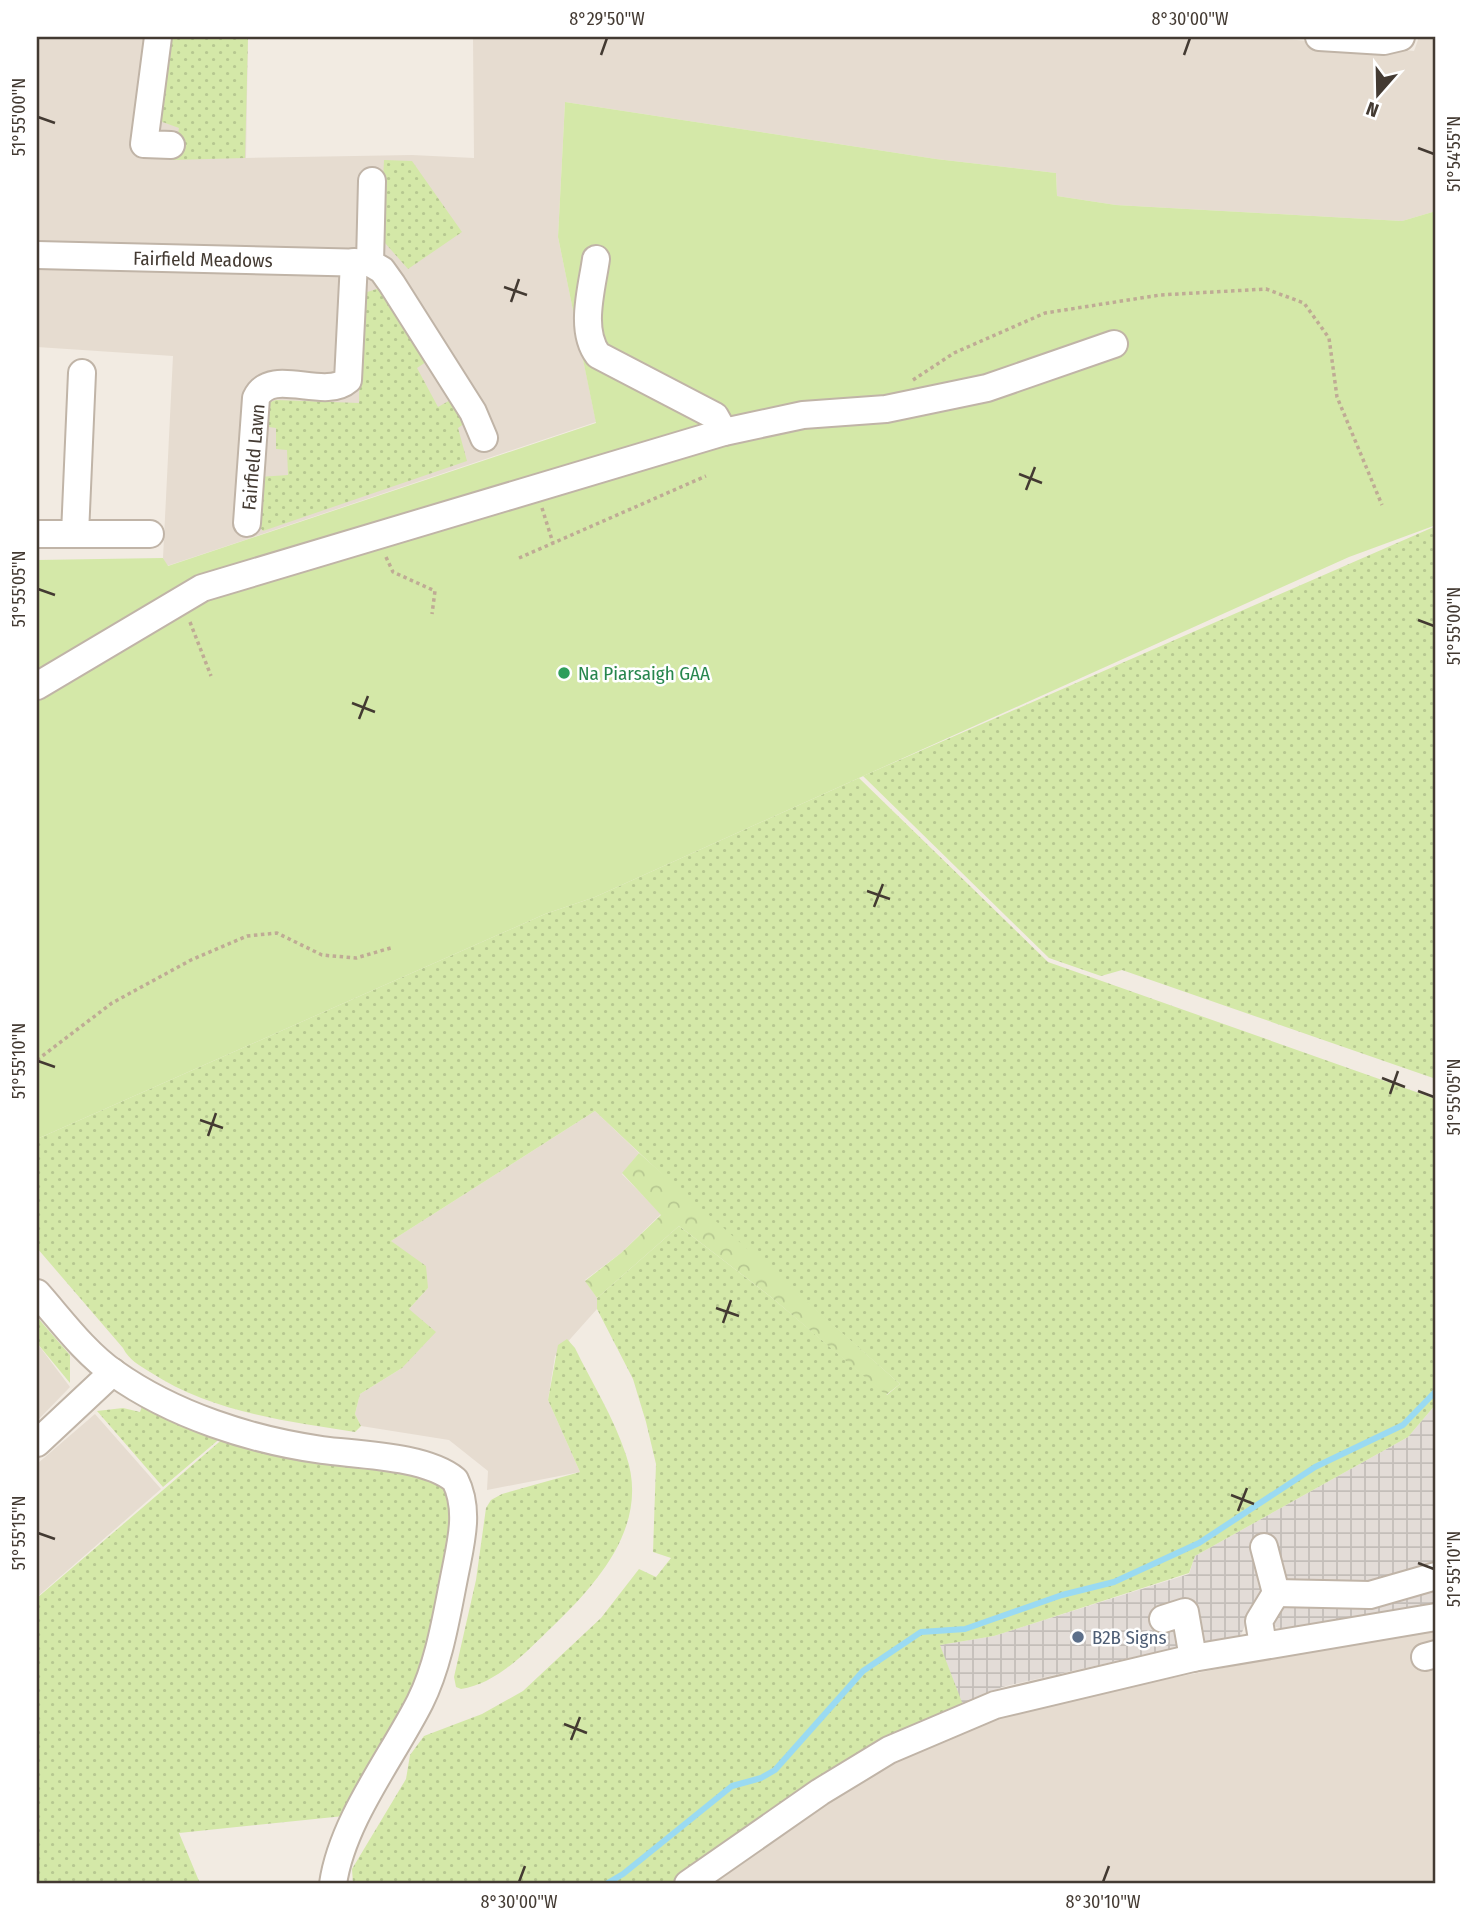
<svg xmlns="http://www.w3.org/2000/svg" width="1473" height="1921" font-family="'Fira Sans Condensed',sans-serif">
  <style>
    .residential { fill: #e6dcd0 }
    .industrial { fill: url(#industrial-grid) }
    .grass { fill: url(#grass-dots) }
    .forest { fill: url(#forest-crowns) }
    .garden { fill: #d4e8a8 }
    .lines { fill: none; stroke-linecap: round; stroke-linejoin: round }
    .stream { stroke: #9adaf2; stroke-width: 6 }
    .minor-casing { stroke: #c0b4a7; stroke-width: 30 }
    .path { stroke: #bfab95; stroke-width: 3.5; stroke-dasharray: 3.5 3.5; stroke-linecap: butt }
    .minor { stroke: #fff; stroke-width: 26 }
    .ticks { fill: none; stroke: #433a32; stroke-width: 2.5 }
    .leisure-dot { fill: #2e9e5b; stroke: #fff; stroke-width: 2.5 }
    .service-dot { fill: #5c6f8a; stroke: #fff; stroke-width: 2.5 }
    .labels { text-anchor: middle; stroke-width: 5; stroke-linejoin: round; paint-order: stroke }
    .street-label { font-size: 19px; fill: #433a32; stroke: #fff }
    .leisure-label { font-size: 19px; fill: #27864d; stroke: #fff; text-anchor: start }
    .service-label { font-size: 19px; fill: #4e5e75; stroke: #fff; text-anchor: start }
    .neatline { fill: none; stroke: #433a32; stroke-width: 2.5 }
    .ticks-label { font-size: 18px; text-anchor: middle; fill: #433a32 }
  </style>
  <defs>
    <pattern id="industrial-grid" width="8" height="8" patternUnits="userSpaceOnUse" patternTransform="scale(1.75)"><rect width="8" height="8" fill="#e3dcd7"/><path d="M0 4h8M4 0v8" fill="none" stroke="#c4beb9"/></pattern>
    <pattern id="grass-dots" width="8" height="8" patternUnits="userSpaceOnUse" patternTransform="scale(1.75)"><rect width="8" height="8" fill="#d4e8a8"/><path d="M2 2h.1M6 6h.1" fill="none" stroke="#b7c891" stroke-width="1.8" stroke-linecap="round"/></pattern>
    <pattern id="forest-crowns" width="20" height="18" patternUnits="userSpaceOnUse" patternTransform="scale(1.75)"><rect width="20" height="18" fill="#d4e8a8"/><path d="M2 6a3 3 0 1 1 6 0M12 15a3 3 0 1 1 6 0" fill="none" stroke="#b7c891"/></pattern>
  </defs>
  <rect width="100%" height="100%" fill="#f2ebe2"/>
  <g class="residential">
    <polygon points="37,37 248,37 246,158 412,155 474,158 473,37 1265,37 1414,51 1419,37 1436,37 1436,211 1402,221 1116,205 1057,196 1056,173 936,159 565,102 558,237 596,422 167,566 163,558 173,356 37,347"/>
    <polygon points="595,1111 639,1153 622,1174 661,1214 621,1253 585,1280 597,1298 597,1309 555,1356 548,1400 580,1472 487,1490 488,1471 449,1440 361,1426 355,1414 360,1394 402,1368 409,1309 428,1288 391,1241"/>
    <polygon points="37,1343 70,1387 37,1421"/>
    <polygon points="95,1414 161,1489 37,1597 37,1464"/>
    <polygon points="1436,1625 1436,1884 694,1884 845,1781 999,1713"/>
  </g>
  <polygon class="industrial" points="1436,1404 1436,1603 1425,1608 1282,1629 1259,1621 1246,1623 1240,1637 1178,1647 1002,1687 959,1707 940,1645 994,1636 1189,1574 1195,1556 1408,1437"/>
  <g class="grass">
    <polygon points="163,37 248,37 245,158 173,160 179,128 157,120"/>
    <polygon points="384,160 412,161 462,232 408,269 385,243 385,235 380,236"/>
    <polygon points="380,288 429,360 417,368 438,407 454,398 468,421 458,428 467,461 263,531 258,525 259,477 288,475 287,450 276,449 276,428 261,426 265,404 276,400 359,403 361,304 364,293"/>
    <polygon points="1436,526 1436,1079 1122,970 1101,976 1049,958 863,776"/>
    <path d="M 859,778 L 1048,962 L 1436,1099 L 1436,1404 L 1408,1437 L 1195,1556 L 1189,1573 L 994,1636 L 940,1645 L 963,1705 L 875,1744 L 789,1797 L 669,1884 L 353,1884 L 352,1869 L 406,1779 L 410,1755 L 424,1736 L 482,1714 L 523,1691 L 601,1618 L 639,1569 L 656,1577 L 671,1558 L 653,1552 L 656,1464 L 646,1422 L 633,1379 L 597,1309 L 597,1298 L 679,1226 L 771,1297 L 887,1395 L 900,1384 L 682,1193 L 595,1111 L 391,1241 L 426,1266 L 428,1288 L 409,1309 L 436,1332 L 402,1368 L 360,1394 L 355,1414 L 361,1426 L 355,1432 C 285,1421 211,1412 150,1372 C 139,1365 129,1360 123,1348 L 37,1248 L 37,1139 L 545,914 L 595,897 Z"/>
    <polygon points="37,1317 70,1355 70,1383 37,1343"/>
    <path d="M 567,1339 L 575,1348 C 592,1383 614,1418 626,1455 C 650,1524 599,1582 552,1627 C 527,1651 497,1684 461,1689 L 456,1687 L 454,1677 L 476,1580 L 486,1508 L 491,1500 L 502,1494 L 580,1472 L 548,1400 L 558,1345 Z"/>
    <polygon points="142,1406 223,1436 163,1487 97,1411 123,1408 140,1412"/>
    <polygon points="225,1437 326,1461 431,1477 448,1487 452,1506 447,1559 418,1683 344,1816 179,1833 199,1881 191,1884 37,1884 37,1598"/>
  </g>
  <polygon class="forest" points="639,1153 900,1384 886,1395 771,1297 679,1226 597,1298 585,1281 621,1253 661,1215 622,1173"/>
  <polygon class="garden" points="565,102 936,159 1056,173 1057,196 1116,205 1402,221 1436,211 1436,525 1349,557 595,897 545,914 37,1139 37,560 163,558 168,566 596,423 558,237"/>
  <g class="lines">
    <polyline class="stream" points="606,1884 623,1874 732,1786 761,1778 775,1770 863,1671 921,1632 965,1629 1062,1595 1114,1582 1199,1543 1315,1467 1403,1425 1436,1391"/>
    <defs>
      <g id="minor">
        <polyline points="158,37 144,144 171,145"/>
        <polyline points="1319,37 1384,41 1401,37"/>
        <polyline points="372,181 370,263 382,270 392,284 473,412 484,438"/>
        <polyline points="37,255 370,263"/>
        <path d="M 596,259 C 592,288 579,330 598,355 L 715,416 L 724,432"/>
        <path d="M 247,523 L 256,398 C 271,366 324,401 348,380 L 354,262"/>
        <polyline points="37,534 75,534 82,373"/>
        <polyline points="75,534 150,534"/>
        <polyline points="37,686 202,588 724,432 803,415 886,409 987,388 1114,344"/>
        <path d="M 37,1293 C 61,1320 84,1352 114,1373 C 173,1415 251,1440 322,1450 C 360,1455 426,1456 455,1480 C 469,1508 462,1538 456,1568 C 447,1612 440,1662 420,1702 C 391,1759 342,1821 333,1884"/>
        <polyline points="37,1443 113,1372"/>
        <polyline points="1276,1593 1370,1595 1436,1576"/>
        <polyline points="1163,1619 1185,1612 1193,1658"/>
        <polyline points="1263,1645 1259,1621 1276,1593 1264,1547"/>
        <polyline points="1425,1657 1436,1654"/>
        <polyline points="688,1884 820,1792 889,1750 995,1705 1193,1658 1436,1617"/>
      </g>
    </defs>
    <use href="#minor" class="minor-casing"/>
    <g class="path">
      <polyline points="913,380 954,353 1045,313 1160,295 1266,289 1304,303 1329,338 1337,397 1382,505"/>
      <polyline points="542,508 553,543"/>
      <polyline points="386,557 393,572 435,591 432,614"/>
      <polyline points="519,558 706,476"/>
      <polyline points="190,622 211,676"/>
      <polyline points="37,1060 112,1003 191,960 247,936 277,933 322,955 356,958 394,947"/>
    </g>
    <use href="#minor" class="minor"/>
  </g>
  <path class="ticks" d="M 601,55 L 607,38M 1184,55 L 1190,38M 38,117 L 55,123M 1418,148 L 1434,154M 504,287 L 527,295M 511,302 L 519,279M 1019,474 L 1042,483M 1026,490 L 1035,467M 38,589 L 55,595M 1418,620 L 1434,626M 352,703 L 375,712M 359,719 L 368,696M 867,891 L 890,899M 874,907 L 883,884M 38,1061 L 55,1067M 1382,1078 L 1405,1087M 1418,1091 L 1434,1097M 1390,1094 L 1398,1071M 200,1120 L 223,1128M 208,1136 L 216,1113M 716,1308 L 739,1316M 723,1323 L 731,1300M 1231,1495 L 1254,1504M 1238,1511 L 1247,1488M 38,1533 L 55,1539M 1418,1563 L 1434,1569M 564,1724 L 587,1733M 571,1740 L 580,1717M 519,1882 L 525,1866M 1103,1882 L 1109,1866"/>
  <circle class="leisure-dot" cx="564" cy="673" r="7"/>
  <circle class="service-dot" cx="1078" cy="1637" r="7"/>
  <g class="labels">
    <g class="street-label">
      <text transform="translate(203 259) rotate(1)" y="7">Fairfield Meadows</text>
      <text transform="translate(253 457) rotate(-85)" y="7">Fairfield Lawn</text>
    </g>
    <g class="leisure-label">
      <text x="578" y="680">Na Piarsaigh GAA</text>
    </g>
    <g class="service-label">
      <text x="1092" y="1644">B2B Signs</text>
    </g>
  </g>
  <rect width="1473" height="1921" fill="none" stroke="#ffffff" stroke-width="77"/>
  <g transform="translate(1378 94) rotate(200)" stroke="#ffffff" stroke-width="5" paint-order="stroke">
  <path d="M0-5L12 26L0 18L-12 26Z" fill="#433a32"/>
  <text y="-10" font-size="19" font-weight="bold" text-anchor="middle" fill="#433a32">N</text>
  </g>
  <rect x="38" y="38" width="1396" height="1844" class="neatline"/>
  <g class="ticks-label">
    <text x="607" y="25">8°29'50"W</text>
    <text x="1190" y="25">8°30'00"W</text>
    <text transform="translate(19 117) rotate(-90)" y="6">51°55'00"N</text>
    <text transform="translate(1454 154) rotate(-90)" y="6">51°54'55"N</text>
    <text transform="translate(19 589) rotate(-90)" y="6">51°55'05"N</text>
    <text transform="translate(1454 626) rotate(-90)" y="6">51°55'00"N</text>
    <text transform="translate(19 1061) rotate(-90)" y="6">51°55'10"N</text>
    <text transform="translate(1454 1097) rotate(-90)" y="6">51°55'05"N</text>
    <text transform="translate(19 1533) rotate(-90)" y="6">51°55'15"N</text>
    <text transform="translate(1454 1569) rotate(-90)" y="6">51°55'10"N</text>
    <text x="519" y="1908">8°30'00"W</text>
    <text x="1103" y="1908">8°30'10"W</text>
  </g>
</svg>
